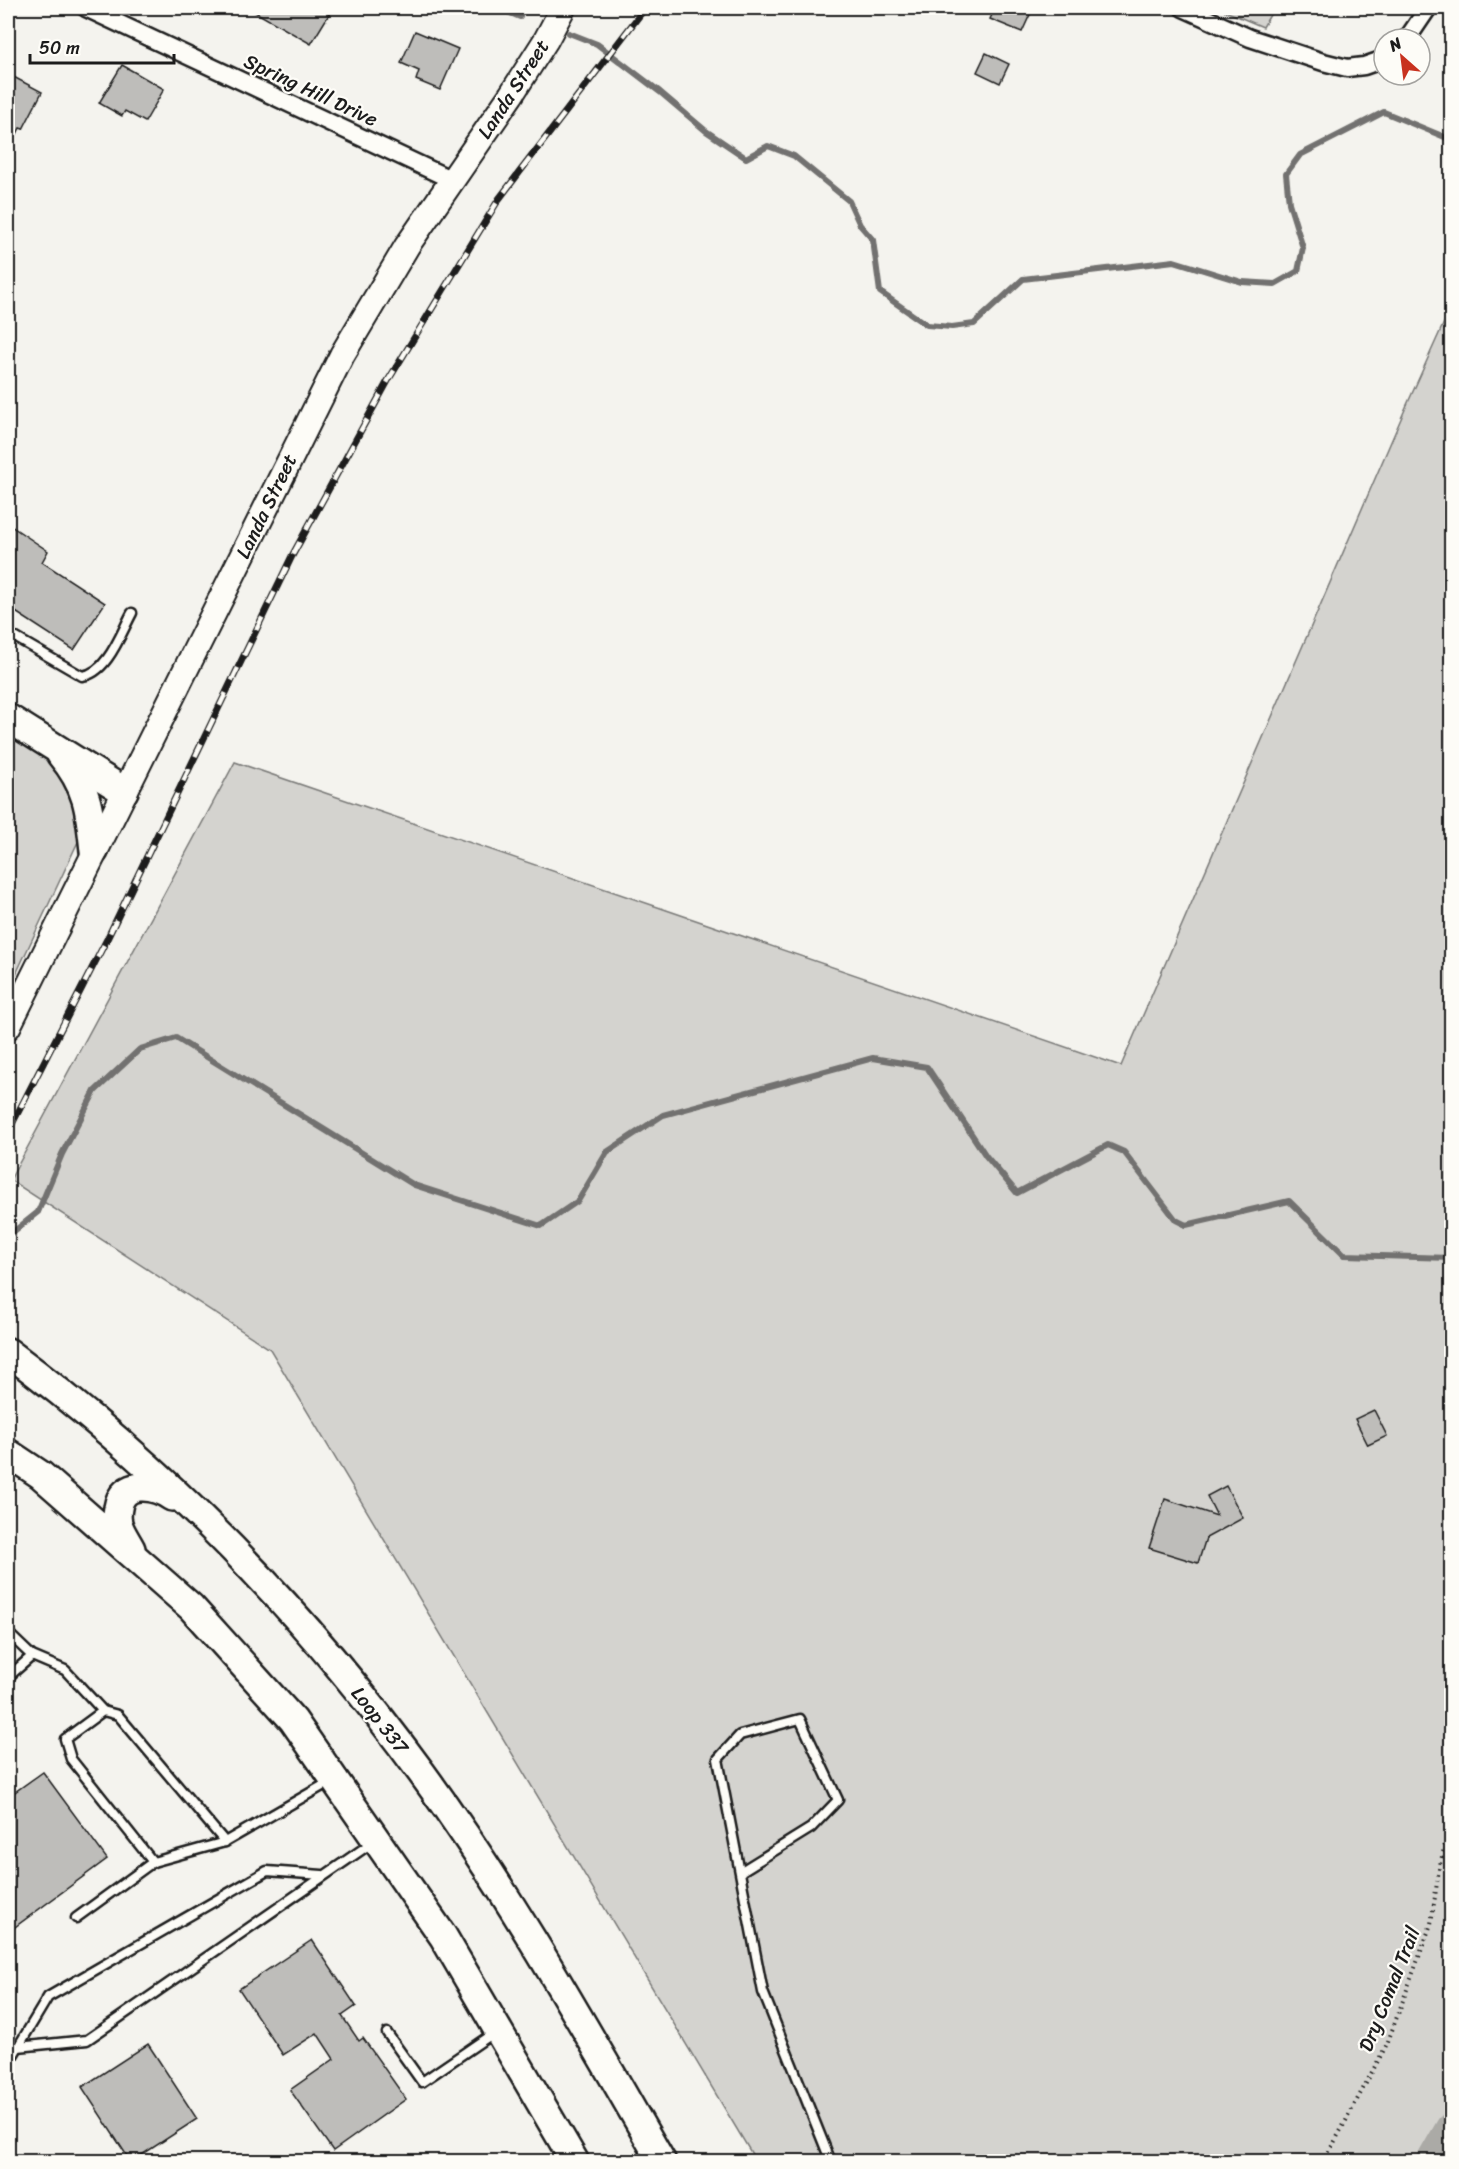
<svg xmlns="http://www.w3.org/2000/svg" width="1459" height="2169" font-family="Sriracha,sans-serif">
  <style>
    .green { fill: #d4d3cf; stroke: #787876; stroke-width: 1.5 }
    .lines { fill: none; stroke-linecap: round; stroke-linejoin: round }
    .stream { stroke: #72716f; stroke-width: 6 }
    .river { stroke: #abaaa6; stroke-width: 34 }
    .building { fill: #bebdba; stroke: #1c1c1c; stroke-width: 1.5 }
    .lane-casing { stroke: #1c1c1c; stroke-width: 13 }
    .street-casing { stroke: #1c1c1c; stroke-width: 21 }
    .secondary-casing { stroke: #1c1c1c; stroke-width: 28 }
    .primary-casing { stroke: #1c1c1c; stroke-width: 32 }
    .path { stroke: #1c1c1c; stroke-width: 4; stroke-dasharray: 1.5 4.5; stroke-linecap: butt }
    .lane { stroke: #fdfcf7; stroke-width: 8 }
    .street { stroke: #fdfcf7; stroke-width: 16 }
    .secondary { stroke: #fdfcf7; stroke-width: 24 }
    .primary { stroke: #fdfcf7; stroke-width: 27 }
    .rail-casing { stroke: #1c1c1c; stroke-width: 7 }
    .rail { stroke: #fdfcf7; stroke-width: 4.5; stroke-dasharray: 14; stroke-linecap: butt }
    .labels { text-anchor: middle; stroke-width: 4.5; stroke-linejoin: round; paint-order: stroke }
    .street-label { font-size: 20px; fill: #1c1c1c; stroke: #fdfcf7 }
  </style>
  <rect width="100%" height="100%" fill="#f4f3ee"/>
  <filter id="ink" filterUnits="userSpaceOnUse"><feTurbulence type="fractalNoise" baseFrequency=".0167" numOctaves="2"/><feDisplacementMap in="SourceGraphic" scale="12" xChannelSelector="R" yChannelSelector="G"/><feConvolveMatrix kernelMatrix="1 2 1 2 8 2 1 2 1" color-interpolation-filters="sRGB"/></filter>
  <g filter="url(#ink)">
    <g class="green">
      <polygon points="1218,8 1274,8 1263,27"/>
      <polygon points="1451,307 1451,2161 756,2161 270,1349 10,1180 235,762 1121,1066 1406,407"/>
      <polygon points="8,729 34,744 67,778 83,831 8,991"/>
    </g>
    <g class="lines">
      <g class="stream">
        <polyline points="498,8 520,17"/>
        <polyline points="569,33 597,44 660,92 706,131 746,158 768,146 794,156 849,201 860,225 873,240 880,292 927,325 952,327 974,324 1023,279 1174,261 1242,282 1275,284 1298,271 1303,248 1289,203 1286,174 1300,155 1384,112 1452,140"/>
        <polyline points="8,1236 38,1212 62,1154 95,1091 140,1049 176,1038 414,1185 541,1226 578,1201 607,1152 663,1115 873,1058 927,1067 986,1156 1017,1193 1108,1145 1124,1152 1176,1220 1186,1225 1289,1201 1344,1255 1452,1258"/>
      </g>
      <polyline class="river" points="1433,2162 1452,2129"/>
    </g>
    <g class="building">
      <polygon points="248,8 333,8 311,44"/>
      <polygon points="995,8 1033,8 1022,32 990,19"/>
      <polygon points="415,31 458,49 440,90 416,80 419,71 401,63"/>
      <polygon points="986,53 1009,64 1000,83 977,72"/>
      <polygon points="122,65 164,89 145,122 125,111 122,116 99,103"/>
      <polygon points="8,74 42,92 23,129 20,128 8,152"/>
      <polygon points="8,524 48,551 42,562 105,603 74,650 8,607"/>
      <polygon points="1374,1410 1387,1436 1368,1445 1355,1419"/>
      <polygon points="1226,1486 1243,1518 1206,1538 1198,1563 1149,1548 1165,1499 1217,1516 1207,1496"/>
      <polygon points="43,1772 107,1859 8,1932 8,1797"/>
      <polygon points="312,1940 356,2006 342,2016 359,2041 363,2038 406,2099 333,2151 290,2090 334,2059 317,2033 283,2055 239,1989"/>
      <polygon points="148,2044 197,2119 131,2162 82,2087"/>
    </g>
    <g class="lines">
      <defs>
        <g id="lane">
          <path d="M 8,638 L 13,636 L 82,676 C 107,674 121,633 132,613"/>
          <polyline points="8,1633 32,1656 65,1670 103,1711"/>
          <polyline points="8,1677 32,1656"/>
          <polyline points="153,1862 71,1759 65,1739 103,1711 118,1715 225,1842"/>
          <polyline points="740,1872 811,1828 838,1800 800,1719 740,1735 718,1759 763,1992 831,2162"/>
          <polyline points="322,1875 267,1871 48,1997 18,2047 87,2040 373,1842"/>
          <polyline points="76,1918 153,1862 225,1842 331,1781"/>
          <polyline points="387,2033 422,2082 495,2032"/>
          <polyline points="8,2064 18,2047"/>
        </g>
        <g id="street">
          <polyline points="86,8 452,180"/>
          <polyline points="1183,8 1250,38 1323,62 1347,68 1364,66 1384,59"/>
          <polyline points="1407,39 1428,8"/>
        </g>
        <polyline id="secondary" points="8,1027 342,355 407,246 511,95 546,40 563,8"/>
        <g id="primary">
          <polyline points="8,718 124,791"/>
          <path d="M 61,755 C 88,787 90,811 94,851"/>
          <path d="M 8,1352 C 165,1469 305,1613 421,1772 C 511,1895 586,2030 662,2162"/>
          <polyline points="8,1453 41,1475 191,1607 293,1720 443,1936 575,2162"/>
          <path d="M 131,1549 C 127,1541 120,1532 118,1523 C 117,1519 117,1513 118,1508 C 122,1480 153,1484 172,1497"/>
        </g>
      </defs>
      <use href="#lane" class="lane-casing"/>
      <use href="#street" class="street-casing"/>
      <use href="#secondary" class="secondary-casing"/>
      <use href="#primary" class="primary-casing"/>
      <polyline class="path" points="1321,2162 1334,2143 1387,2044 1431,1924 1439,1869 1452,1815"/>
      <use href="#lane" class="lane"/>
      <use href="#street" class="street"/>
      <use href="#secondary" class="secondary"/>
      <use href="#primary" class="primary"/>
      <defs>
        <polyline id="rail" points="8,1132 107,939 292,556 389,379 499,199 645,8"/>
      </defs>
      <use href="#rail" class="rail-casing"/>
      <use href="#rail" class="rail"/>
    </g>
  </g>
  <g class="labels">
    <g class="street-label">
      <text transform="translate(513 89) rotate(-57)" y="7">Landa Street</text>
      <text transform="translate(311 90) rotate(25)" y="7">Spring Hill Drive</text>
      <text transform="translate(266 506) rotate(-64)" y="7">Landa Street</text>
      <text transform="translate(380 1720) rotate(52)" y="7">Loop 337</text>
      <text transform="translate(1389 1989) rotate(-68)" y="7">Dry Comal Trail</text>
    </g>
  </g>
  <rect width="1459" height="2169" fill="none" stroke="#fdfcf7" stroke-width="30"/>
  <rect x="15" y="15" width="1429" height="2139" fill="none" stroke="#1c1c1c" stroke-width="2" filter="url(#ink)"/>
  <g transform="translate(1402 57) rotate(332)"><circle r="28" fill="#fdfcf7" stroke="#a3a29f" stroke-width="1.5"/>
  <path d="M0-4.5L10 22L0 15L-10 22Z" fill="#c8321e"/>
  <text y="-9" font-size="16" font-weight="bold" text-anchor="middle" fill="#1c1c1c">N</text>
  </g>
  <path d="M30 54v9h144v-9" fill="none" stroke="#1c1c1c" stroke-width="3"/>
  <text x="39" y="54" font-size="18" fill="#1c1c1c" stroke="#fdfcf7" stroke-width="4.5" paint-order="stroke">50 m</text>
</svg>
